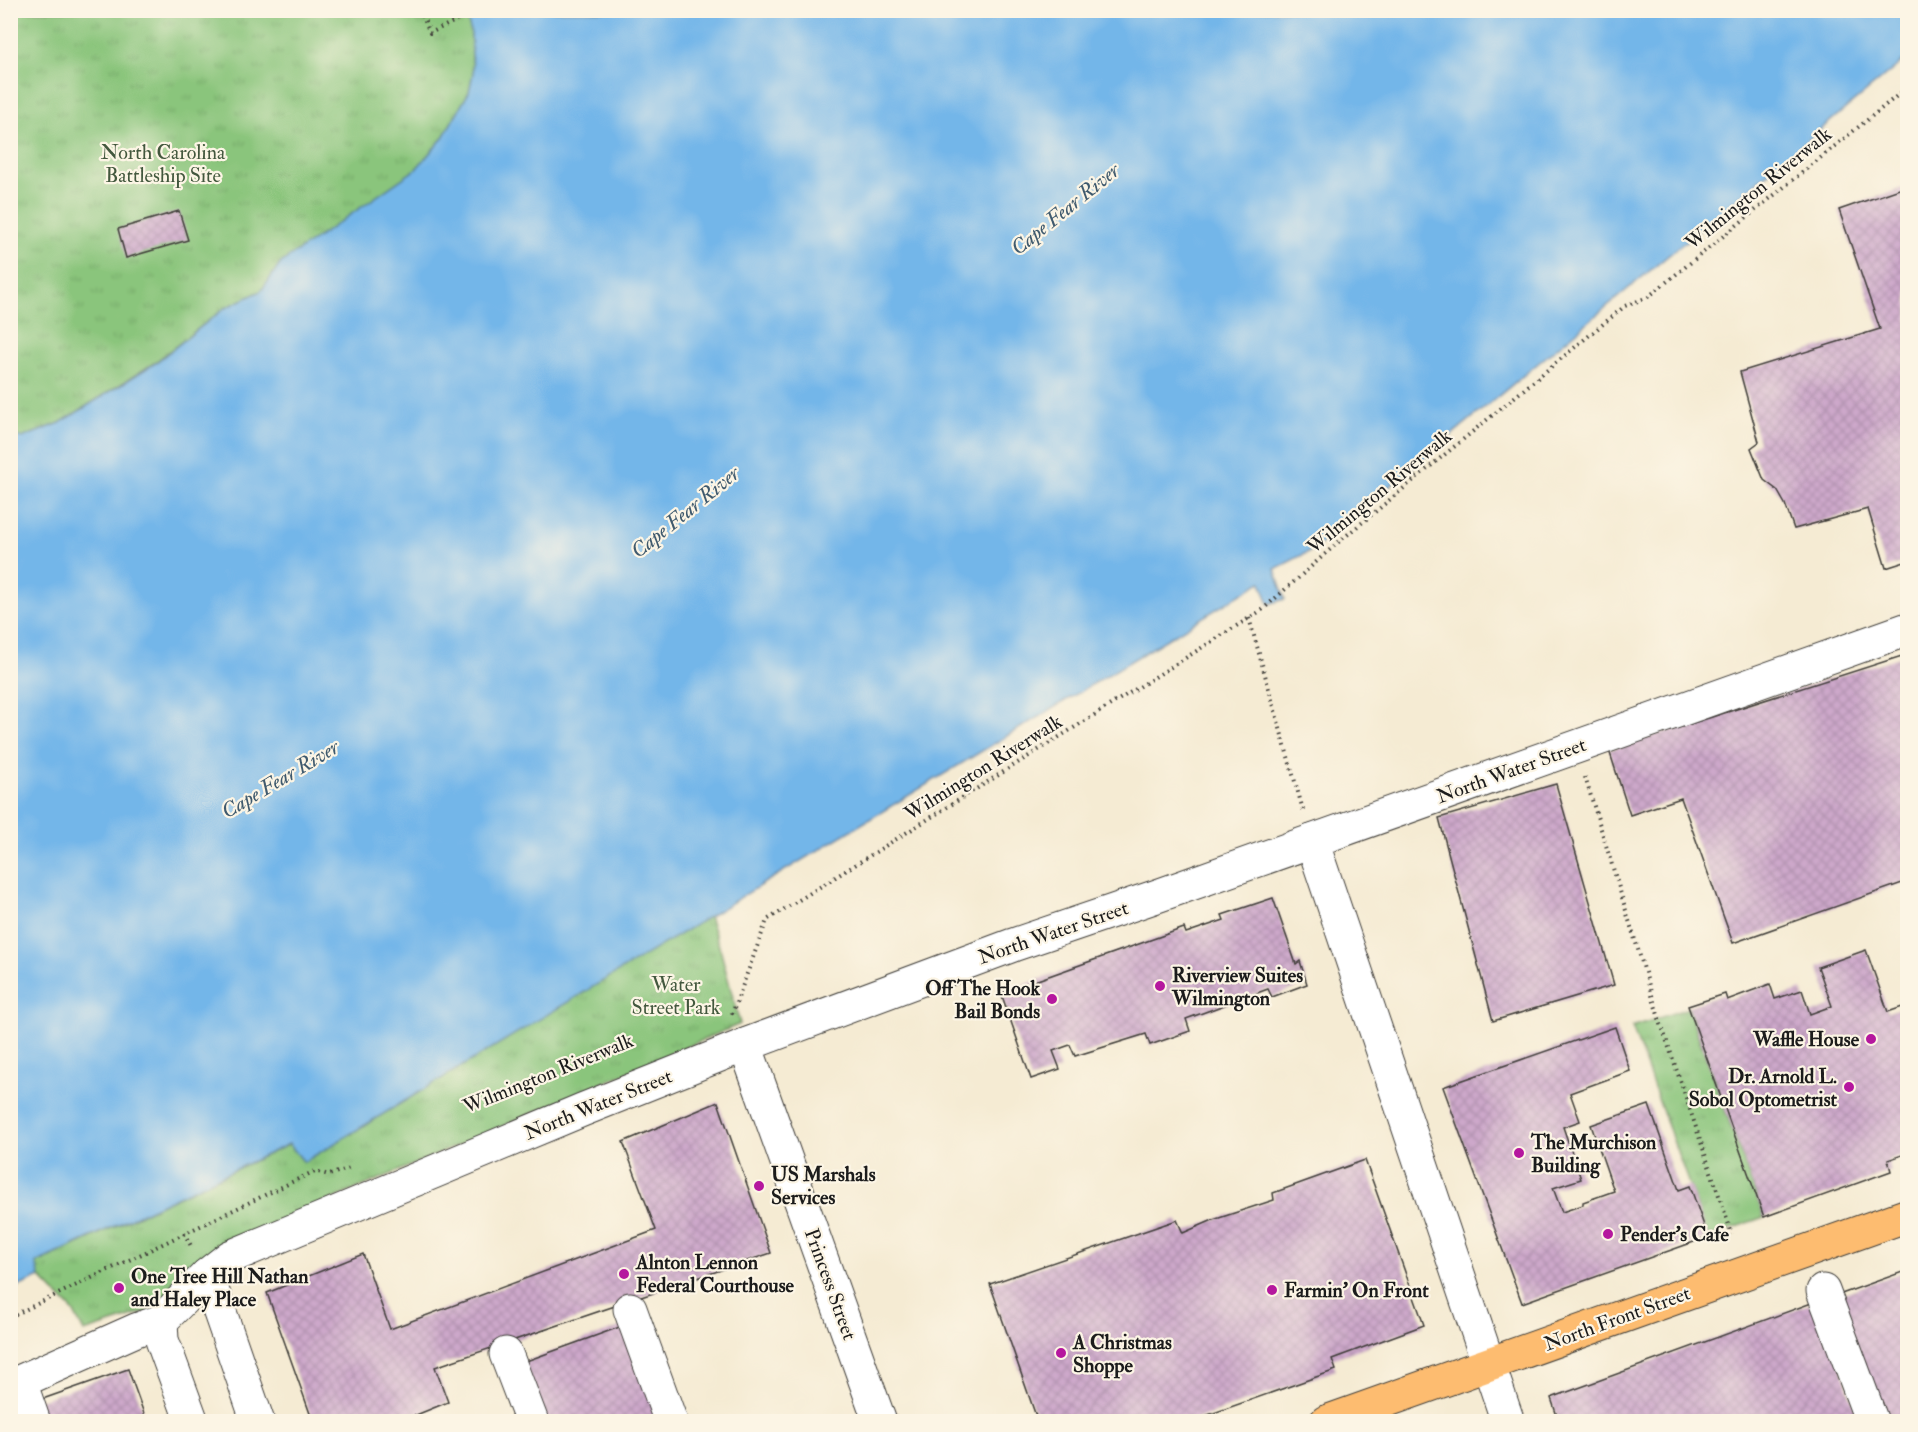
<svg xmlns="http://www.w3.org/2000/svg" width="1918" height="1432" font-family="'IM FELL Double Pica',serif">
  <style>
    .grass { fill: url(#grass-tufts); stroke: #53704c; stroke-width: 1.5 }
    .water { fill: #73b6e9; stroke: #486982; stroke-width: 1.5 }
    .building { fill: url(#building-cross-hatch) }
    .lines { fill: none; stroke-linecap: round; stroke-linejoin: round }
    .minor-casing { stroke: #3d3b37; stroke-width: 35 }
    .major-casing { stroke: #3d3b37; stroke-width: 35 }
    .path { stroke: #3d3b37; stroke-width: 4; stroke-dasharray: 1.5 4.5; stroke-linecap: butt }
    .minor { stroke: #fff; stroke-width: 33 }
    .major { stroke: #fdbc70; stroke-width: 33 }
    .poi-dot { fill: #b5179e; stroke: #fcf5e5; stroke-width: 2 }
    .labels { text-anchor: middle; stroke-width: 4.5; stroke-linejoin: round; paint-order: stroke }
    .park-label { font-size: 20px; fill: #42573d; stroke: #fcf5e5 }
    .street-label { font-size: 20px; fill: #1c1c1c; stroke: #fcf5e5 }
    .poi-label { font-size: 20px; font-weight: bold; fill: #1c1c1c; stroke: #fcf5e5; text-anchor: start }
    .water-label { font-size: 21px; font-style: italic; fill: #3f5a6e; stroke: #fcf5e5 }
  </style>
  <defs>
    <pattern id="grass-tufts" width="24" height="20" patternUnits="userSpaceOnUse" patternTransform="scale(1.5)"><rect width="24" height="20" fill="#8ac57b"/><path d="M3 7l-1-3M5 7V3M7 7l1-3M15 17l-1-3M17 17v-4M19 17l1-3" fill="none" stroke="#76a96a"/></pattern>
    <pattern id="building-cross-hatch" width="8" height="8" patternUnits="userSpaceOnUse" patternTransform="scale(1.5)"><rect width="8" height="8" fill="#cda8ca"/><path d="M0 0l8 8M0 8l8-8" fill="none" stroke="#af90ad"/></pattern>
  </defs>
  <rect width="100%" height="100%" fill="#fcf5e5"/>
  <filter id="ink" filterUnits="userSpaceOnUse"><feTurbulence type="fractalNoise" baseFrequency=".0167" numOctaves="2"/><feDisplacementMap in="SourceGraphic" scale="12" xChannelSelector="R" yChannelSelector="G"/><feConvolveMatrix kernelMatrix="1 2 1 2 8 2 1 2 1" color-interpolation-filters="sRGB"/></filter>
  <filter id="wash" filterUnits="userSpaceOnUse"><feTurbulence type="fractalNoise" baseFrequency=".008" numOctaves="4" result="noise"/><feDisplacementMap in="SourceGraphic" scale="24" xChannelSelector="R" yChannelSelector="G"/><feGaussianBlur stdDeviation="1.35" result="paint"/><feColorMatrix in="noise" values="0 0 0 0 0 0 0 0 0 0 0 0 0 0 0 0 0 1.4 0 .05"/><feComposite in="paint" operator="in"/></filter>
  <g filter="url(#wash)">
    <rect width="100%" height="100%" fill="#f5ebd3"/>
    <g class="grass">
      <polygon points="10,11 466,11 471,34 473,73 469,92 442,139 416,169 281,263 261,291 225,308 154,363 60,423 22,438 10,434"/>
      <polygon points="709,916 721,952 740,1024 219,1248 152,1310 84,1332 73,1311 40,1277 35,1264 290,1144 304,1162"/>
      <polygon points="1688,1008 1764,1217 1708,1237 1632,1027"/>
    </g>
    <polygon class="water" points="466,11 1907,10 1908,57 1314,549 1275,569 1285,599 1269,604 1261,582 304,1162 289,1144 36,1263 40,1277 11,1290 11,434 22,438 60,423 154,364 225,308 261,291 281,263 416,169 442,139 469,92 473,73 471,34"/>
    <g id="blocks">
      <g class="building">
        <polygon points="1908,186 1908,561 1886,568 1868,509 1794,529 1785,504 1777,490 1764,480 1751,448 1759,442 1740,372 1880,329 1839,210"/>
        <polygon points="179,211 188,240 126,258 118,229"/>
        <polygon points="1908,654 1908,881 1733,943 1681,798 1630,815 1609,750"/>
        <polygon points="1556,784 1614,985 1493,1021 1439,818"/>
        <polygon points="1273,898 1296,964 1300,961 1307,984 1272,997 1268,989 1186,1019 1190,1031 1150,1045 1146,1034 1075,1056 1070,1045 1053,1051 1060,1069 1031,1079 1001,993 1184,928 1186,933 1224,920 1222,915"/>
        <polygon points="1866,950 1888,1012 1908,1005 1908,1153 1888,1160 1891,1171 1764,1217 1688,1006 1725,994 1727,1000 1770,984 1775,999 1802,990 1810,1014 1832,1006 1818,967"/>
        <polygon points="1615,1027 1630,1071 1570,1093 1580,1121 1563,1127 1581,1179 1553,1188 1562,1212 1583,1205 1583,1202 1614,1191 1591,1125 1649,1105 1679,1190 1690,1186 1708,1237 1522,1303 1443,1087"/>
        <polygon points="718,1102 771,1253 435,1367 448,1402 399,1422 313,1422 267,1293 363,1254 390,1329 656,1230 623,1142"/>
        <polygon points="1365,1160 1424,1325 1332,1359 1336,1370 1188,1422 1038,1422 990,1284 1177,1220 1183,1233 1213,1220 1274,1200 1273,1193"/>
        <polygon points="1908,1270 1908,1422 1878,1422 1833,1297"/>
        <polygon points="1817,1301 1860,1422 1559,1422 1551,1398"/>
        <polygon points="628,1324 665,1422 539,1422 518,1364"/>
        <polygon points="128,1369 147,1422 44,1422 37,1401"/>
      </g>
    </g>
  </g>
  <g filter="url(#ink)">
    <use href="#blocks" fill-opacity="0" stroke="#3d3b37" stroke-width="1.5"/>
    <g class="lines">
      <defs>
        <g id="minor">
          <polyline points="1312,841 1508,1422"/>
          <polyline points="745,1045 880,1422"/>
          <polyline points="207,1275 258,1422"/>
          <polyline points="1823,1291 1872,1422"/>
          <polyline points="630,1309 671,1422"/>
          <polyline points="161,1321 162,1340 192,1422"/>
          <polyline points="506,1354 532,1422"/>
          <polyline points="20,1382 34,1422"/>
          <polyline points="10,1386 136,1330 161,1321 207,1275 230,1257 582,1110 745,1045 1013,945 1157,896 1908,629"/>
        </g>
        <polyline id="major" points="1326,1422 1908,1215"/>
      </defs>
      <use href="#minor" class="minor-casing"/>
      <use href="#major" class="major-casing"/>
      <g class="path">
        <polyline points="420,10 430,33 478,10"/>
        <polyline points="1249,618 1303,810"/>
        <polyline points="1585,777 1659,1018 1732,1234"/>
        <polyline points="732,1014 767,920 1262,610 1341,540 1625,306 1648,297 1908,87"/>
        <polyline points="184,1233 191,1246"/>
        <polyline points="10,1317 315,1171 329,1175 350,1168"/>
      </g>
      <use href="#minor" class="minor"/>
      <use href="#major" class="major"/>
    </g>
  </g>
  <g class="poi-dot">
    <circle cx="1160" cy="986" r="6"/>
    <circle cx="1052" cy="999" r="6"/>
    <circle cx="1871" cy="1039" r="6"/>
    <circle cx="1849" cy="1087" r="6"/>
    <circle cx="1519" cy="1153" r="6"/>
    <circle cx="759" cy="1186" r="6"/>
    <circle cx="1608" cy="1234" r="6"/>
    <circle cx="624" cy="1274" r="6"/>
    <circle cx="119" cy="1288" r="6"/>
    <circle cx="1272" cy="1290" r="6"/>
    <circle cx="1061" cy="1353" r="6"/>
  </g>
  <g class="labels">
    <g class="park-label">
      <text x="163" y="159">North Carolina<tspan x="163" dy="23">Battleship Site</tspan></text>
      <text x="676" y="991">Water<tspan x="676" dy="23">Street Park</tspan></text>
    </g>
    <g class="street-label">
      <text transform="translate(1758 188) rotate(-39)" y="7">Wilmington Riverwalk</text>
      <text transform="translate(1379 491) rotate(-40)" y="7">Wilmington Riverwalk</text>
      <text transform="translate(983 767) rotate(-32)" y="7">Wilmington Riverwalk</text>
      <text transform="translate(1511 770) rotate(-20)" y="7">North Water Street</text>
      <text transform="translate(1053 932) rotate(-19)" y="7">North Water Street</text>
      <text transform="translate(548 1073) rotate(-22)" y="7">Wilmington Riverwalk</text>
      <text transform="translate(598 1104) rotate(-22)" y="7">North Water Street</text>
      <text transform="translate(831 1284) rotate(70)" y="7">Princess Street</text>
      <text transform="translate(1617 1318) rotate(-20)" y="7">North Front Street</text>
    </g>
    <g class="poi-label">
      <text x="1172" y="982">Riverview Suites<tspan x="1172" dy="23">Wilmington</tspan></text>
      <text x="1040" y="995" text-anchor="end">Off The Hook<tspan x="1040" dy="23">Bail Bonds</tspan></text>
      <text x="1859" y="1046" text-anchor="end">Waffle House</text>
      <text x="1837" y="1083" text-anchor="end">Dr. Arnold L.<tspan x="1837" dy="23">Sobol Optometrist</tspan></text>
      <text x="1531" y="1149">The Murchison<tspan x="1531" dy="23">Building</tspan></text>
      <text x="771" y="1181">US Marshals<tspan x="771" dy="23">Services</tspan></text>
      <text x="1620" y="1241">Pender's Cafe</text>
      <text x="636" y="1269">Alnton Lennon<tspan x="636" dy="23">Federal Courthouse</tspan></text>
      <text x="131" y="1283">One Tree Hill Nathan<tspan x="131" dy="23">and Haley Place</tspan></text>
      <text x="1284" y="1297">Farmin' On Front</text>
      <text x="1073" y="1349">A Christmas<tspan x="1073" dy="23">Shoppe</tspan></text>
    </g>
    <g class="water-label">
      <text transform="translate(1065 209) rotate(-39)" y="7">Cape Fear River</text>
      <text transform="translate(685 512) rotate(-39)" y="7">Cape Fear River</text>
      <text transform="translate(280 779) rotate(-31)" y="7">Cape Fear River</text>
    </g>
  </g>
  <rect width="1918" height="1432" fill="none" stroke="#fcf5e5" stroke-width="36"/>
</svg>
